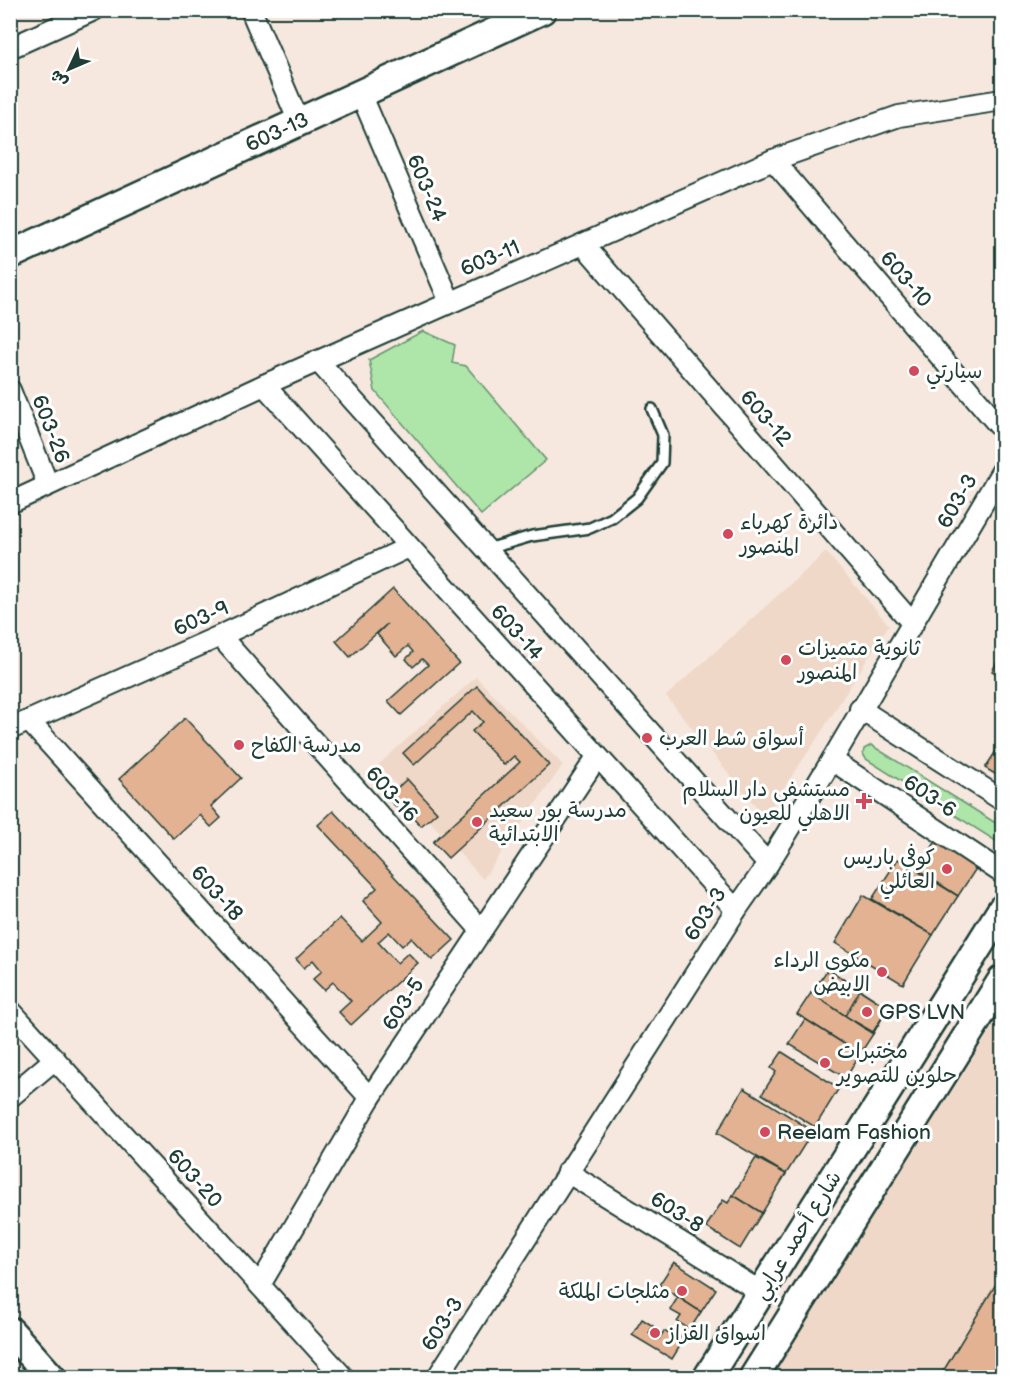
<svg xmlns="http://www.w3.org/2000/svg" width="1013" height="1388" font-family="'Balsamiq Sans','Playpen Sans Arabic',sans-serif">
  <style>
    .built { fill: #f0d8c8 }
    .green { fill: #aee5a9; stroke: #66916e; stroke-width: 1.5 }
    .building { fill: #e2b293; stroke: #1f3d34; stroke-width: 1.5 }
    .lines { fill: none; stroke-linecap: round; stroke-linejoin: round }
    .lane-casing { stroke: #1f3d34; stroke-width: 14 }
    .street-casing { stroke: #1f3d34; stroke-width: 24 }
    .secondary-casing { stroke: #1f3d34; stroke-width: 32 }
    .lane { stroke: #fff; stroke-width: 9 }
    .street { stroke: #fff; stroke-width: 20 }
    .secondary { stroke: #fff; stroke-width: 27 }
    .poi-dot { fill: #d1495b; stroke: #fff; stroke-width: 2 }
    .labels { text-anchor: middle; stroke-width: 6; stroke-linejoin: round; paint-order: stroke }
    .street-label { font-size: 21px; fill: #1f3d34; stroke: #fff }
    .poi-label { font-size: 21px; fill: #1f3d34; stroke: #fff; text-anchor: start }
  </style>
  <rect width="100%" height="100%" fill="#f6e8df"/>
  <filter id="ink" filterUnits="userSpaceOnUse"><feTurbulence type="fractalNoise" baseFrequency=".0167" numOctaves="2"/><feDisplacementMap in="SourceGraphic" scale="12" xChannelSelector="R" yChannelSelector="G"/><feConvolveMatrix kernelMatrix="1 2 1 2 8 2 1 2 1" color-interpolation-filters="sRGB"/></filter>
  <g filter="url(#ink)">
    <g class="built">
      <polygon points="826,552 889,625 813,745 764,817 666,696"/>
      <polygon points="476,677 563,765 483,879 378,765"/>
      <polygon points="1002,1012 1002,1377 772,1377"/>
    </g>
    <g class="green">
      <polygon points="423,331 455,345 452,363 466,366 546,460 481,515 375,391 369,360"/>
      <polygon points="871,745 1002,827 1002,845 866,759 863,754 864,749"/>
    </g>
    <g class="building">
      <polygon points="393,589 459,663 401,715 388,701 428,665 422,659 413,667 406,659 413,652 408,646 396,656 377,634 387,624 350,657 336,641"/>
      <polygon points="1002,654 1002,677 992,671"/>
      <polygon points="477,686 549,765 448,858 433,842 520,762 514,756 504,765 472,731 483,722 473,711 414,765 403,753"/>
      <polygon points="185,718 241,778 211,806 221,818 211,827 200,815 174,839 119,779"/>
      <polygon points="1002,742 1002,775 1000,777 985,768"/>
      <polygon points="407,779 437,812 421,826 413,817 409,821 387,797"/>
      <polygon points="333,811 454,940 432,960 411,938 402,946 389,932 378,942 397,963 408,953 418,963 351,1025 339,1012 351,1001 333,982 324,990 313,979 322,971 313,960 304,968 296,959 340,918 362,941 382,922 363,901 377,888 318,825"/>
      <polygon points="936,841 977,867 958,896 918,870"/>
      <polygon points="898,859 958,896 933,935 872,899"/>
      <polygon points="863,895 933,935 903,984 835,943"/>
      <polygon points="828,969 888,1008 873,1034 811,993"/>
      <polygon points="860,990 888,1008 873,1032 845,1016"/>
      <polygon points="811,993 873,1034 860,1054 797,1014"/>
      <polygon points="805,1019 860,1054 846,1078 789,1044"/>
      <polygon points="782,1052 839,1088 815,1127 762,1094 776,1072 771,1068"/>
      <polygon points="744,1088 813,1131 786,1174 717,1133"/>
      <polygon points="756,1158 786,1174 762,1213 733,1195"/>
      <polygon points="733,1195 762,1213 740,1249 706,1227 723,1200 728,1203"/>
      <polygon points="674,1262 716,1289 701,1312 659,1285"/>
      <polygon points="1002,1274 1002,1378 939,1378"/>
      <polygon points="678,1297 701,1312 690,1329 677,1322 681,1316 670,1310"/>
      <polygon points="642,1319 653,1326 649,1333 659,1339 664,1331 669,1334 671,1330 685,1338 672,1359 632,1335"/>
    </g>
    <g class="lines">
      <defs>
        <polyline id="lane" points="487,549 532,536 590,528 612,518 637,498 662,463 663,435 652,409"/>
        <g id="street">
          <polyline points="251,10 299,122"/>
          <polyline points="10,48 94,10"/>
          <polyline points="361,94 450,302"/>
          <polyline points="773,160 1002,429"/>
          <polyline points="583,244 913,624"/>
          <polyline points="318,361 768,864"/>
          <polyline points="264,385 736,910"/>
          <polyline points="10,390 48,485"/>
          <polyline points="10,503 264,385 773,160 899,116 1002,100"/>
          <polyline points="220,636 481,930"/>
          <polyline points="860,709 1002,800"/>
          <polyline points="29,721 370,1098"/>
          <polyline points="10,729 220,636 409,547"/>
          <polyline points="832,760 1002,873"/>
          <polyline points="10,1010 344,1378"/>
          <polyline points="10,1097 55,1059"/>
          <polyline points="567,1172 761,1292"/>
          <polyline points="260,1285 370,1098 597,757"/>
          <polyline points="437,1378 736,910 768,864 832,760 1002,471"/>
        </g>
        <g id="secondary">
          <path id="s1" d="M 10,255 L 542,10"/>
          <polyline points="10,1331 52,1378"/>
          <polyline points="707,1378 1002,909"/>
          <polyline points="753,1378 1002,980"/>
        </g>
      </defs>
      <use href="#lane" class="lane-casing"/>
      <use href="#street" class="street-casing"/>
      <use href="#secondary" class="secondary-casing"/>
      <use href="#lane" class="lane"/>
      <use href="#street" class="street"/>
      <use href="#secondary" class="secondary"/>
    </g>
  </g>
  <g class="poi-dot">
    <circle cx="914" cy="371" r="6"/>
    <circle cx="728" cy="534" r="6"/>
    <circle cx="786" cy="660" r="6"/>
    <circle cx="647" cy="738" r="6"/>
    <circle cx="239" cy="745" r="6"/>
    <path d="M861 792h6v6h6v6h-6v6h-6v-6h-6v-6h6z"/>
    <circle cx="477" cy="822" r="6"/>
    <circle cx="947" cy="869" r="6"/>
    <circle cx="882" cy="972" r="6"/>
    <circle cx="867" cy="1012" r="6"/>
    <circle cx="825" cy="1063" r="6"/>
    <circle cx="765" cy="1132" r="6"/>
    <circle cx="682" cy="1291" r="6"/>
    <circle cx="655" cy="1333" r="6"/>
  </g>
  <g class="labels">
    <g class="street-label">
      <text dy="7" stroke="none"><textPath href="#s1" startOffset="294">603-13</textPath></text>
      <text transform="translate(427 188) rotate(67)" y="7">603-24</text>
      <text transform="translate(490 258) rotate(-23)" y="7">603-11</text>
      <text transform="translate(906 279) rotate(49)" y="7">603-10</text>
      <text transform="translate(766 418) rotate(49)" y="7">603-12</text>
      <text transform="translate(51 429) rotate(69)" y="7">603-26</text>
      <text transform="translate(957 501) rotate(-60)" y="7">603-3</text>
      <text transform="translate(201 618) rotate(-24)" y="7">603-9</text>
      <text transform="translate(517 632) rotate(48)" y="7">603-14</text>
      <text transform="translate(392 794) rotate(48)" y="7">603-16</text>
      <text transform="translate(930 796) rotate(34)" y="7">603-6</text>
      <text transform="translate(217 893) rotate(48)" y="7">603-18</text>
      <text transform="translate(705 914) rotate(-57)" y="7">603-3</text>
      <text transform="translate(403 1004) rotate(-57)" y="7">603-5</text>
      <text transform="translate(195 1178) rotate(48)" y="7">603-20</text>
      <text transform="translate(677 1212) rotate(32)" y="7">603-8</text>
      <text transform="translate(797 1235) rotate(-58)" y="7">شارع أحمد عرابي</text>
      <text transform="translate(442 1324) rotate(-58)" y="7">603-3</text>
    </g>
    <g class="poi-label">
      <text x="926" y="378">سيارتي</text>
      <text x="740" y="529">دائرة كهرباء<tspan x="740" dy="24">المنصور</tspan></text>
      <text x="798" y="655">ثانوية متميزات<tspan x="798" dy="24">المنصور</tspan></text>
      <text x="659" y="745">أسواق شط العرب</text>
      <text x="251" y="752">مدرسة الكفاح</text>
      <text x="850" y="796" text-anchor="end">مستشفى دار السلام<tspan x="850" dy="24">الاهلي للعيون</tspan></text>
      <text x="489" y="817">مدرسة بور سعيد<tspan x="489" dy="24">الابتدائية</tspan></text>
      <text x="935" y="864" text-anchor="end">كوفي باريس<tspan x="935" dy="24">العائلي</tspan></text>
      <text x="870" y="967" text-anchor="end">مكوى الرداء<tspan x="870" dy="24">الابيض</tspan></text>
      <text x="879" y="1019">GPS LVN</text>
      <text x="837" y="1058">مختبرات<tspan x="837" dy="24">حلوين للتصوير</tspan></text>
      <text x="777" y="1139">Reelam Fashion</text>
      <text x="670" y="1298" text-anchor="end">مثلجات الملكة</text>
      <text x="667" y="1340">اسواق القزاز</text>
    </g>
  </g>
  <rect width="1013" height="1388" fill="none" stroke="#fff" stroke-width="36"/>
  <rect x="18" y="18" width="977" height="1352" fill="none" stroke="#1f3d34" stroke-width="2" filter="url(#ink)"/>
  <g transform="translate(69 69) rotate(226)" stroke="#ffffff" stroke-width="4.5" paint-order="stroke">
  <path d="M0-4.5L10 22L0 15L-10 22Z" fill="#1f3d34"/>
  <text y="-9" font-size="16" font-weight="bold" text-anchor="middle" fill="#1f3d34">ش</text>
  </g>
</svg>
